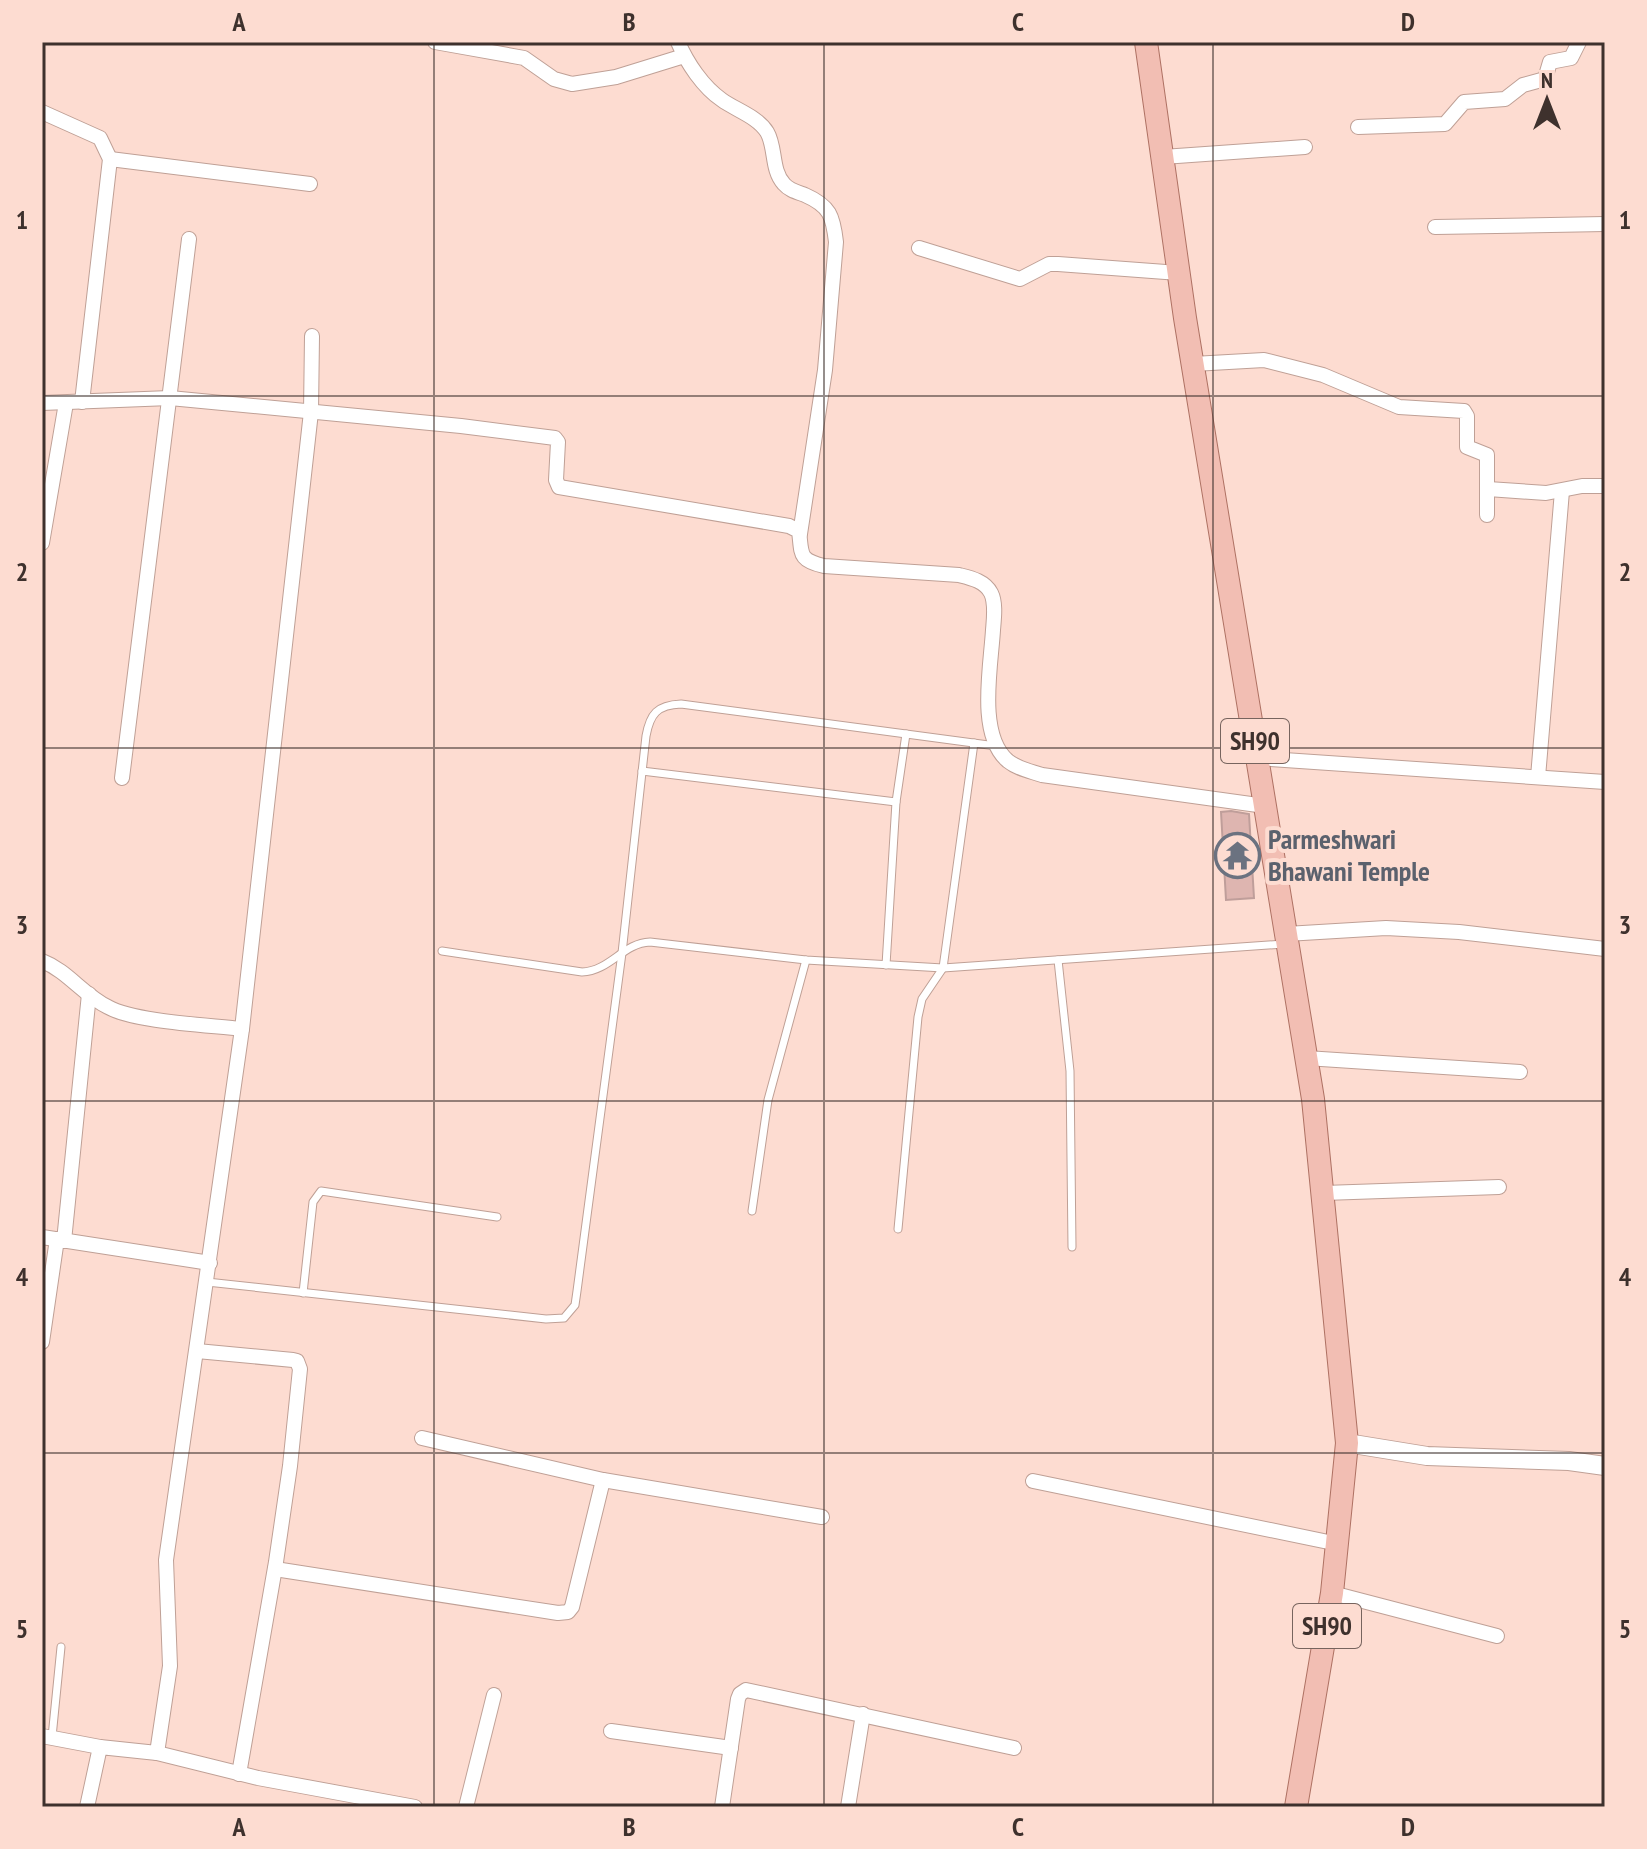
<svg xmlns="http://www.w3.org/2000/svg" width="1647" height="1849" font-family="'PT Sans Narrow',sans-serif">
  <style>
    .building { fill: #deb5b0; stroke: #bf9e9a; stroke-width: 2 }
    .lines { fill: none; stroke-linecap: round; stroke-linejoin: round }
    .service-casing { stroke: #bfa096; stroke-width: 9 }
    .minor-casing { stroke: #bfa096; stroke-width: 16 }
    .tertiary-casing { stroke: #bfa096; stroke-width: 20 }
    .primary-casing { stroke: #ae7163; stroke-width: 24 }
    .service { stroke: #fff; stroke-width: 7 }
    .minor { stroke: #fff; stroke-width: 14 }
    .tertiary { stroke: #fff; stroke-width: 18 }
    .primary { stroke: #f2beb3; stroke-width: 22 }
    .grid { fill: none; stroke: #3e312d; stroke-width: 2; stroke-opacity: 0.55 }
    .labels { text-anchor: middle; stroke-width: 8; stroke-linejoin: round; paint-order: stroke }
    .shield { fill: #fddcd1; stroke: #77645e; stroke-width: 2 }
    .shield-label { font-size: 26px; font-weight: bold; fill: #3e312d }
    .worship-label { font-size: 28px; font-weight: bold; fill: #5b616d; stroke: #fddcd1; text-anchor: start }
    .neatline { fill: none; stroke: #3e312d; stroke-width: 3 }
    .grid-label { font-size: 26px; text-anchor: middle; font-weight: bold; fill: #3e312d }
  </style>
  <rect width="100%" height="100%" fill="#fddcd1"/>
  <polygon class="building" points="1231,811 1249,814 1254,898 1226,900 1221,812"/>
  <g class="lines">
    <defs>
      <g id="service">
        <polyline points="642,771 896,802"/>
        <path d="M 442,951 L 582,972 C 610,971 623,943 650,942 L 806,960 L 943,968 L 1284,944"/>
        <polyline points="1058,960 1070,1071 1072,1247"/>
        <polyline points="886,965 896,802 906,734"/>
        <polyline points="752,1211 768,1100 806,960"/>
        <polyline points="898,1229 918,1017 922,999 943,968 974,743"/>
        <path d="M 207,1282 L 546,1319 L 564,1318 L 575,1305 L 577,1291 L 622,953 L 646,736 C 650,714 657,705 681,704 L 996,746"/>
        <polyline points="303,1293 313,1202 321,1191 497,1217"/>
        <polyline points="52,1737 61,1647"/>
      </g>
      <g id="minor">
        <polyline points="435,42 524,58 554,79 572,84 616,77 684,56"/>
        <path d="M 678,42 C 687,63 703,87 722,100 C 736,110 758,117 767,132 C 776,147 771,170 784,184 C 789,190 797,192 805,195 C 830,206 833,216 836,242 L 825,370 L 800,534"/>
        <polyline points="42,112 100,138 110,159 82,402"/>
        <polyline points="1358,127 1445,124 1464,102 1505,99 1523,85 1545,79 1550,62 1571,58 1579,42"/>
        <polyline points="1163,157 1305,147"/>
        <polyline points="110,159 310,184"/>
        <polyline points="1435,227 1605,224"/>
        <polyline points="919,248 1020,279 1049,264 1058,264 1179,273"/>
        <polyline points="1193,364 1264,360 1323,375 1399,407 1464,411 1467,416 1467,447 1487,455 1487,515"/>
        <path d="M 42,403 L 170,398 L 461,426 L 555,438 L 558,442 L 556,480 L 559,487 L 789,526 L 799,531 C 802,554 798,560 824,566 L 959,575 C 971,578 985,581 991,593 C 996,603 994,618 993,630 C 991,666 977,735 1008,761 C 1018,769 1030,771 1042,775 L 1265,806"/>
        <polyline points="1488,489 1546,493 1582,486 1605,486"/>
        <polyline points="42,543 66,403"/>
        <polyline points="1257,758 1605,782"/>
        <polyline points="1538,777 1562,491"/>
        <polyline points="122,778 189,239"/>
        <polyline points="1286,934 1386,928 1459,932 1605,949"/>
        <path d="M 42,961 C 68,971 83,995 108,1007 C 135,1022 208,1025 242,1029"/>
        <polyline points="1306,1058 1520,1072"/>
        <polyline points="1324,1193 1499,1187"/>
        <polyline points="42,1237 210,1263"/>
        <polyline points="64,1241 89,994"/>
        <polyline points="42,1342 57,1239"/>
        <polyline points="197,1351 293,1360 297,1361 300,1369 290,1466 276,1562 239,1774"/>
        <polyline points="422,1438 603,1480 822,1517"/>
        <polyline points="1033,1481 1338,1544"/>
        <polyline points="275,1569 558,1613 568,1612 572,1607 603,1480"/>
        <polyline points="1332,1593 1497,1636"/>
        <polyline points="611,1731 731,1748"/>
        <polyline points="42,1736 100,1747"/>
        <polyline points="157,1753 258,1778 415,1807"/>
        <polyline points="87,1807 100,1747 157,1753 170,1666 166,1560 242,1029 311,412 312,336"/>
        <polyline points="466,1807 494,1695"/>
        <polyline points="722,1807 738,1699 740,1694 746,1690 1014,1748"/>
        <polyline points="848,1807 863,1714"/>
      </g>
      <polyline id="tertiary" points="1347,1443 1427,1456 1569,1461 1605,1466"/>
      <polyline id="primary" points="1146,42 1185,318 1313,1099 1347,1443 1332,1593 1296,1807"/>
    </defs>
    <use href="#service" class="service-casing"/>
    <use href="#minor" class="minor-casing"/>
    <use href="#tertiary" class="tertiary-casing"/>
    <use href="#primary" class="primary-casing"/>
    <use href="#service" class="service"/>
    <use href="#minor" class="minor"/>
    <use href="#tertiary" class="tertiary"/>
    <use href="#primary" class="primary"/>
  </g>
  <path class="grid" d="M 434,42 L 434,1807M 824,42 L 824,1807M 1213,42 L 1213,1807M 42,396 L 1605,396M 42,748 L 1605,748M 42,1101 L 1605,1101M 42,1453 L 1605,1453"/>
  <defs>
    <symbol id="temple-ring" viewBox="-11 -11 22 22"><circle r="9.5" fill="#fddcd1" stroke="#6b7280" stroke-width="1.5"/><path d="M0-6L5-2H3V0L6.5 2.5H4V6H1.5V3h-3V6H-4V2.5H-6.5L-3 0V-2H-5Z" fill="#6b7280"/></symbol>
  </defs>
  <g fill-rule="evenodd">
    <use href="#temple-ring" x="1212" y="830" width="51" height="51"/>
  </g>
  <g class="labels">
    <g class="shield">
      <rect x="1221" y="719" width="68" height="44" rx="6"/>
      <rect x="1293" y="1604" width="68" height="44" rx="6"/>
    </g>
    <g class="shield-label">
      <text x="1255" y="750">SH90</text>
      <text x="1327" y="1635">SH90</text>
    </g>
    <g class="worship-label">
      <text x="1268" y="849">Parmeshwari<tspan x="1268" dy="32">Bhawani Temple</tspan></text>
    </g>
  </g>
  <rect width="1647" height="1849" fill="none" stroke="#fddcd1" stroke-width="88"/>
  <g transform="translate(1547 100)" stroke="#fddcd1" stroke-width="6" paint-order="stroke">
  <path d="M0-6L14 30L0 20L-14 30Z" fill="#3e312d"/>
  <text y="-12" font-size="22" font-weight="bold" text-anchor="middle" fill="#3e312d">N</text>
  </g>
  <rect x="44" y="44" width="1559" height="1761" class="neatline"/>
  <g class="grid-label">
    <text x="239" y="31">A</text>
    <text x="629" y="31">B</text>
    <text x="1018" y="31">C</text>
    <text x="1408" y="31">D</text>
    <text x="22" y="229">1</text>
    <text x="1625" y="229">1</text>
    <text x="22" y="581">2</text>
    <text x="1625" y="581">2</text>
    <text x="22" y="934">3</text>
    <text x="1625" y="934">3</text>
    <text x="22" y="1286">4</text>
    <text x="1625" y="1286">4</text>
    <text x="22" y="1638">5</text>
    <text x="1625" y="1638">5</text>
    <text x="239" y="1836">A</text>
    <text x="629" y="1836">B</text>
    <text x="1018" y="1836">C</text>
    <text x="1408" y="1836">D</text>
  </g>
</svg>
